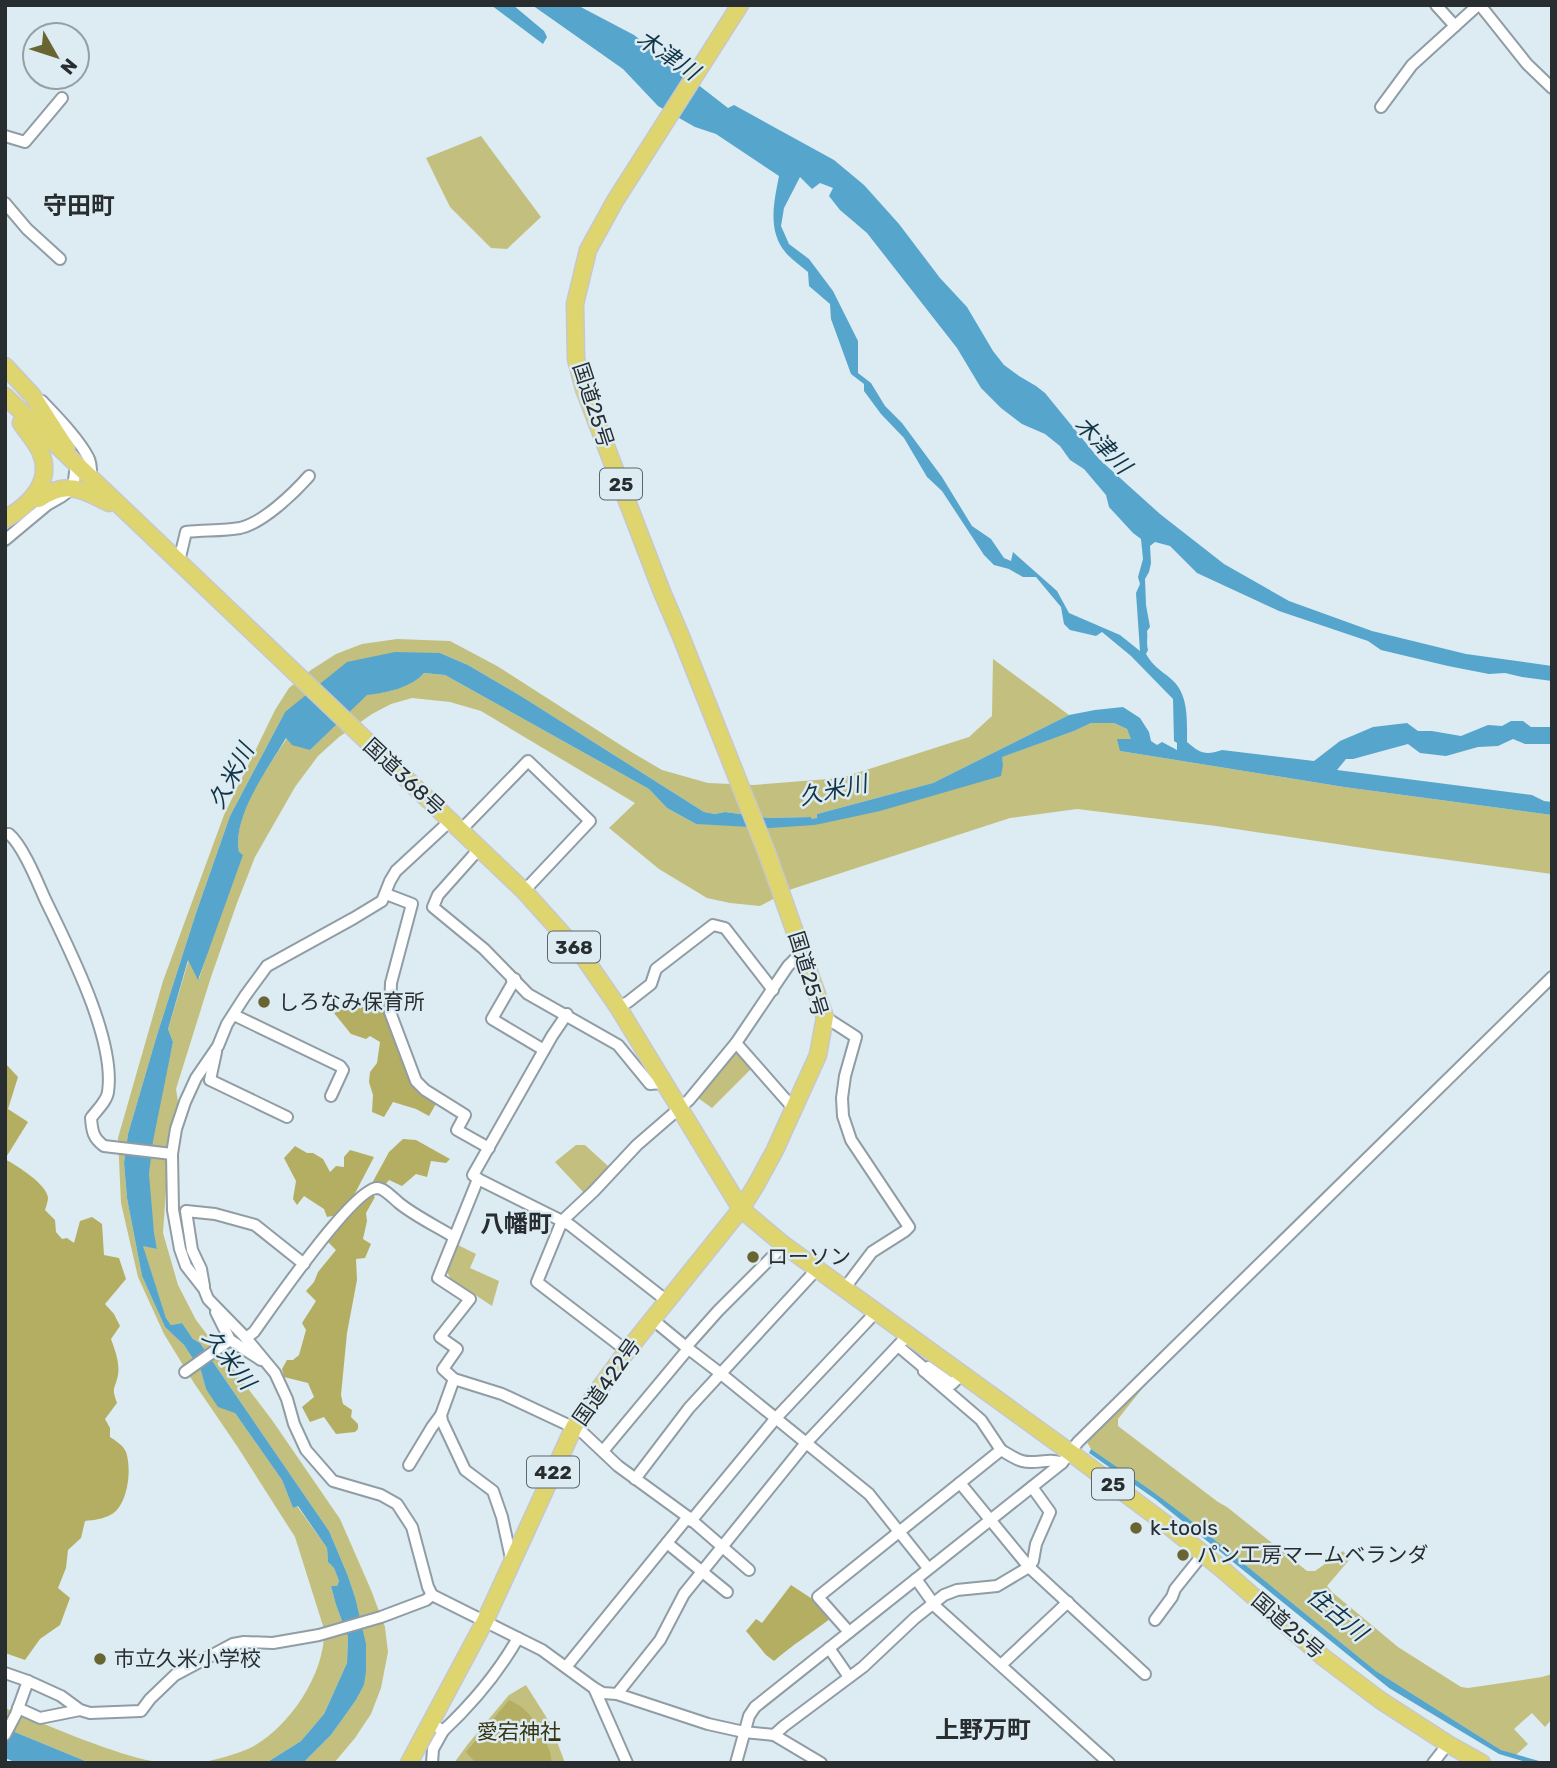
<svg xmlns="http://www.w3.org/2000/svg" width="1557" height="1768" font-family="Rubik,'Noto Sans JP',sans-serif">
  <style>
    .green { fill: #c3bf7e }
    .forest { fill: #b4ae63 }
    .water { fill: #56a5cd; fill-rule: evenodd }
    .lines { fill: none; stroke-linecap: round; stroke-linejoin: round }
    .minor-casing { stroke: #909da4; stroke-width: 14 }
    .highway-casing { stroke: #c7c8c9; stroke-width: 19 }
    .minor { stroke: #fff; stroke-width: 10 }
    .highway { stroke: #ded56e; stroke-width: 16 }
    .poi-dot { fill: #696532; stroke: #ddebf3; stroke-width: 2.5 }
    .labels { text-anchor: middle; stroke-width: 5; stroke-linejoin: round; paint-order: stroke }
    .shield { fill: #ddebf3; stroke: #5e666a; stroke-width: 2 }
    .shield-label { font-size: 19px; font-weight: bold; fill: #282d30 }
    .street-label { font-size: 21px; fill: #282d30; stroke: #ddebf3 }
    .poi-label { font-size: 21px; fill: #282d30; stroke: #ddebf3; text-anchor: start }
    .park-label { font-size: 21px; fill: #363412; stroke: #ddebf3 }
    .water-label { font-size: 23px; font-style: italic; fill: #113546; stroke: #ddebf3 }
    .quarter-label { font-size: 24px; font-weight: bold; fill: #282d30; stroke: #ddebf3 }
  </style>
  <rect width="100%" height="100%" fill="#ddebf3"/>
  <g class="green">
    <polygon points="481,136 541,217 507,249 491,248 450,207 426,158"/>
    <path d="M 397,639 L 450,641 L 497,666 L 633,753 L 662,770 L 708,783 L 753,785 L 841,778 L 969,737 L 992,716 L 993,659 L 1069,715 L 933,783 L 817,814 L 817,818 L 812,820 L 811,817 L 769,818 L 725,812 L 715,814 L 704,812 L 524,698 L 468,665 L 440,653 L 285,712 L 230,816 L 196,913 L 157,1035 L 128,1134 L 124,1163 L 127,1198 L 142,1276 L 165,1327 L 184,1345 L 201,1371 L 206,1389 L 235,1413 L 282,1480 L 293,1508 L 297,1506 L 327,1548 L 328,1562 L 334,1568 L 339,1581 L 337,1586 L 331,1586 L 336,1605 L 348,1637 L 347,1663 L 324,1714 L 301,1741 L 266,1763 L 196,1763 C 213,1761 239,1754 254,1746 C 291,1725 326,1672 324,1629 L 295,1537 L 237,1446 L 194,1383 L 164,1334 L 138,1277 L 121,1203 L 118,1138 L 163,981 L 224,815 L 275,710 L 289,688 L 311,670 L 336,654 L 362,644 Z"/>
    <path d="M 424,673 L 445,675 L 649,789 L 667,808 L 696,824 L 815,825 L 1003,765 L 1001,757 L 1074,731 L 1091,723 L 1114,723 L 1127,729 L 1132,740 L 1120,751 L 1344,787 L 1552,815 L 1552,874 L 1383,851 L 1216,826 L 1077,809 L 1010,818 L 792,889 L 760,906 L 730,903 L 707,898 L 659,869 L 609,828 L 635,803 L 481,711 L 450,702 L 412,698 L 391,704 L 372,714 L 339,737 L 318,756 L 295,787 L 255,857 L 237,903 L 211,977 L 176,1089 L 179,1108 L 169,1145 L 163,1233 L 178,1285 L 196,1320 L 272,1420 L 340,1519 L 371,1590 L 385,1627 L 388,1652 L 381,1688 L 371,1714 L 355,1738 L 334,1763 L 303,1763 L 331,1735 L 356,1700 L 364,1685 L 355,1597 L 348,1576 L 329,1531 L 200,1343 L 193,1339 L 182,1323 L 171,1325 L 166,1318 L 142,1245 L 157,1249 C 152,1228 148,1193 149,1172 C 152,1129 164,1085 173,1042 L 168,1029 L 189,959 L 199,979 L 239,852 C 232,815 268,768 287,738 L 310,750 L 367,694 C 386,693 410,688 424,673 Z"/>
    <polygon points="738,1049 750,1064 750,1070 712,1108 698,1098 698,1095"/>
    <polygon points="576,1145 585,1145 609,1167 585,1194 555,1162"/>
    <polygon points="458,1245 476,1254 470,1268 499,1281 492,1306 450,1278 447,1271"/>
    <polygon points="1145,1385 1118,1419 1118,1426 1218,1502 1227,1507 1307,1571 1315,1571 1343,1551 1350,1559 1327,1586 1332,1592 1398,1647 1461,1687 1468,1688 1542,1677 1552,1674 1552,1719 1545,1727 1532,1713 1514,1729 1528,1744 1516,1755 1501,1750 1376,1671 1184,1515 1152,1491 1091,1449 1087,1442"/>
    <polygon points="526,1685 550,1723 565,1763 454,1763 468,1744 509,1695"/>
    <path d="M 5,1708 C 39,1722 72,1736 106,1748 C 127,1755 147,1762 170,1763 L 90,1763 L 5,1728 Z"/>
  </g>
  <g class="forest">
    <polygon points="365,1007 387,1013 392,1032 401,1054 437,1102 429,1116 416,1109 393,1102 384,1117 372,1112 373,1095 369,1082 370,1072 377,1063 380,1042 370,1036 366,1039 351,1034 334,1013 344,1008"/>
    <polygon points="5,1063 18,1077 8,1109 28,1122 5,1159"/>
    <polygon points="403,1139 416,1140 450,1159 446,1163 431,1161 427,1177 416,1174 402,1186 389,1180 384,1186 371,1185 389,1152"/>
    <polygon points="295,1146 307,1153 313,1153 323,1159 330,1172 336,1166 344,1167 344,1157 350,1150 374,1157 351,1201 338,1215 327,1217 324,1209 304,1196 297,1205 293,1199 296,1181 284,1158"/>
    <path d="M 5,1159 C 17,1166 47,1184 48,1198 C 48,1201 46,1207 45,1210 L 55,1220 L 56,1232 L 62,1239 L 67,1238 L 74,1243 L 80,1221 L 92,1217 L 102,1224 L 104,1255 L 119,1258 L 126,1279 L 105,1304 L 114,1314 L 120,1326 L 111,1339 C 115,1350 120,1363 118,1375 C 115,1390 111,1386 117,1403 L 105,1419 L 110,1428 L 110,1437 C 116,1441 123,1445 126,1452 C 132,1469 128,1504 112,1514 C 104,1519 94,1520 85,1521 L 81,1538 L 68,1550 L 66,1568 L 58,1588 L 70,1598 L 60,1625 L 40,1639 L 25,1660 L 5,1653 Z"/>
    <polygon points="371,1194 375,1197 366,1213 367,1221 363,1239 371,1244 365,1258 356,1259 357,1280 347,1333 341,1395 343,1404 352,1410 351,1417 358,1424 358,1429 355,1432 336,1434 324,1417 310,1422 302,1407 314,1397 308,1383 284,1377 282,1369 287,1360 293,1360 299,1355 306,1330 302,1323 316,1301 306,1291 314,1282 318,1272 336,1250 327,1241 343,1221"/>
    <path d="M 791,1585 L 820,1604 L 831,1618 C 812,1633 792,1645 774,1661 L 766,1655 L 746,1631 L 756,1619 L 762,1623 Z"/>
    <path d="M 509,1700 C 514,1703 520,1705 524,1709 C 534,1718 554,1750 551,1763 L 476,1763 L 466,1752 Z"/>
  </g>
  <g class="water">
    <polygon points="491,5 513,5 544,31 547,37 543,44"/>
    <path d="M 532,5 L 577,5 L 634,35 L 728,108 L 734,105 L 834,160 L 864,185 L 899,224 L 940,278 L 967,307 L 993,351 L 1004,365 L 1019,376 L 1036,386 L 1045,393 L 1099,459 L 1160,514 L 1224,564 L 1289,601 L 1372,631 L 1466,654 L 1552,666 L 1552,681 L 1522,677 L 1505,673 L 1489,674 L 1448,666 L 1381,650 L 1368,641 L 1279,611 L 1197,573 L 1170,546 L 1155,542 L 1150,546 L 1151,563 L 1149,572 L 1145,579 L 1146,605 L 1150,627 L 1147,631 C 1148,638 1146,644 1148,650 L 1146,654 C 1152,665 1160,670 1170,678 C 1189,693 1187,719 1187,742 C 1200,753 1205,756 1222,750 L 1314,761 L 1340,741 L 1373,727 L 1407,723 L 1418,731 L 1432,731 L 1461,736 L 1488,725 L 1502,726 L 1511,721 L 1523,721 L 1531,727 L 1552,727 L 1552,744 L 1525,744 L 1513,739 L 1498,746 L 1478,747 L 1446,756 L 1420,753 L 1408,744 L 1353,759 L 1346,759 L 1337,770 L 1532,795 L 1544,801 L 1552,802 L 1552,815 L 1344,787 L 1120,751 L 1117,739 L 1131,739 L 1127,729 L 1114,723 L 1091,723 L 1074,731 L 1002,757 L 1003,765 L 1001,776 L 880,811 L 815,825 L 769,828 L 696,824 L 667,808 L 649,789 L 445,675 L 424,673 C 411,688 386,693 367,695 L 310,750 L 292,745 L 286,738 C 268,769 232,816 239,852 L 243,855 L 198,980 L 188,960 L 168,1029 L 173,1042 L 153,1141 L 149,1174 L 154,1233 L 157,1249 L 143,1246 L 166,1318 L 171,1325 L 182,1323 L 193,1339 L 200,1343 L 329,1531 L 348,1576 L 355,1597 L 366,1644 L 366,1671 L 364,1685 L 356,1700 L 331,1735 L 303,1763 L 266,1763 L 301,1741 L 324,1714 L 347,1663 L 348,1637 L 336,1605 L 331,1586 L 337,1586 L 339,1581 L 334,1568 L 328,1562 L 327,1548 L 298,1506 L 293,1508 L 282,1480 L 235,1413 L 218,1407 L 206,1389 L 201,1371 L 184,1345 L 165,1327 L 142,1276 L 127,1198 L 124,1163 L 128,1134 L 157,1035 L 196,913 L 230,816 L 285,712 L 347,662 L 395,652 L 440,653 L 468,665 L 524,698 L 704,812 L 715,814 L 725,812 L 769,818 L 811,817 L 812,819 L 817,818 L 817,814 L 933,783 L 1069,715 L 1095,710 L 1123,707 L 1140,718 L 1149,732 L 1151,741 L 1157,745 L 1162,742 L 1177,750 L 1177,743 L 1174,741 L 1173,699 L 1131,656 L 1102,632 L 1096,636 L 1070,630 L 1064,624 L 1061,607 L 1036,577 L 1023,577 L 1009,569 L 994,565 L 984,555 L 942,491 L 927,477 L 904,438 L 881,414 L 864,391 L 864,384 L 851,374 L 831,319 L 830,304 L 809,286 L 808,272 C 801,266 792,260 786,253 C 767,231 774,202 779,176 L 716,134 L 695,127 L 658,106 L 623,69 ZM 800,177 L 812,189 L 820,183 L 833,188 L 829,196 L 840,210 L 867,233 L 957,348 L 981,388 L 1001,408 L 1022,424 L 1045,434 L 1060,446 L 1070,460 L 1084,469 L 1106,495 L 1109,507 L 1133,533 L 1141,539 L 1143,559 L 1138,577 L 1140,584 L 1136,593 L 1140,651 L 1120,635 L 1069,613 L 1057,591 L 1013,552 L 1011,561 L 1004,558 L 991,539 L 972,526 L 942,477 L 902,423 L 885,406 L 871,383 L 858,373 L 858,341 L 833,291 L 809,259 L 789,244 L 781,226 L 784,208 Z"/>
    <polygon points="1091,1449 1152,1491 1184,1515 1376,1671 1501,1750 1546,1763 1529,1763 1499,1754 1389,1688 1155,1499 1089,1453"/>
    <polygon points="5,1728 90,1763 17,1763 5,1758"/>
  </g>
  <g class="lines">
    <defs>
      <g id="minor">
        <polyline points="1436,5 1455,26"/>
        <polyline points="1480,5 1527,64 1552,88"/>
        <polyline points="1381,107 1412,65 1478,5"/>
        <polyline points="5,136 25,142 62,98"/>
        <polyline points="5,203 27,229 60,259"/>
        <path d="M 42,401 C 57,417 78,438 88,457 C 92,464 91,472 91,479"/>
        <polyline points="5,540 47,505 61,497 73,488 76,465"/>
        <path d="M 179,561 L 186,532 C 203,530 223,531 240,528 C 263,523 294,493 309,476"/>
        <polyline points="450,821 396,871 390,881 382,901 354,918 267,966 245,996 227,1024 218,1046 196,1078 185,1102 176,1129 172,1154 173,1210 180,1249 186,1266 204,1289 208,1299 246,1338 275,1373 287,1399 294,1424 306,1450 333,1481 381,1495 397,1504 412,1527 428,1587 432,1595 542,1650 594,1688 627,1763"/>
        <polyline points="460,831 528,761 590,821 524,891"/>
        <path d="M 5,834 L 9,834 C 23,846 37,881 45,899 C 68,947 116,1039 108,1092 C 107,1101 96,1111 91,1118 C 92,1131 93,1138 104,1146 L 172,1154"/>
        <polyline points="479,849 438,895 433,907 484,949 528,994 618,1045 650,1084 663,1083"/>
        <polyline points="386,894 412,904 391,983 390,1012 416,1081 425,1090 465,1115 457,1130 489,1148"/>
        <polyline points="512,980 515,979 492,1019 544,1050"/>
        <polyline points="618,1007 628,1002 651,984 656,969 713,925 725,928 773,990"/>
        <polyline points="567,1014 552,1036 473,1175 478,1179 438,1278 470,1299 440,1337 457,1349 443,1369 454,1379 502,1394 581,1431 618,1466 688,1517 749,1570"/>
        <polyline points="234,1015 340,1066 343,1070 331,1096"/>
        <polyline points="825,1017 856,1037 845,1076 842,1098 843,1116 851,1140 909,1227 905,1231 872,1252 844,1289"/>
        <polyline points="736,1043 794,1109"/>
        <polyline points="216,1052 210,1080 287,1117"/>
        <polyline points="478,1179 570,1225 667,1301"/>
        <polyline points="204,1286 201,1269 192,1250 186,1211 215,1214 255,1225 304,1264"/>
        <polyline points="216,1312 230,1340 261,1360"/>
        <polyline points="652,1319 686,1347 720,1373 869,1494 928,1568"/>
        <path d="M 246,1338 L 254,1332 C 271,1308 353,1189 377,1188 C 384,1188 393,1198 399,1203 C 415,1216 436,1226 454,1237"/>
        <polyline points="898,1346 923,1367 924,1371"/>
        <polyline points="686,1347 718,1311 784,1245"/>
        <polyline points="627,1351 537,1282 562,1221 594,1191 637,1145 689,1100 736,1043 788,966 802,952"/>
        <polyline points="185,1372 230,1340"/>
        <polyline points="454,1379 441,1415 442,1421 465,1470 493,1491 502,1517 512,1563"/>
        <path d="M 1001,1450 C 1008,1454 1015,1459 1022,1461 C 1036,1465 1049,1457 1062,1463"/>
        <polyline points="603,1451 688,1349"/>
        <polyline points="409,1465 432,1427 441,1415"/>
        <polyline points="635,1479 689,1408 817,1269"/>
        <polyline points="960,1483 1029,1567 1145,1674"/>
        <polyline points="691,1521 776,1418 876,1312"/>
        <polyline points="667,1543 727,1592"/>
        <polyline points="916,1579 936,1607 1109,1763"/>
        <polyline points="1155,1620 1172,1597 1175,1589 1203,1554"/>
        <polyline points="849,1632 818,1597 1001,1450 981,1420 924,1371 928,1367 952,1384 962,1374"/>
        <polyline points="829,1648 849,1677"/>
        <polyline points="1001,1665 1068,1602"/>
        <polyline points="566,1667 688,1517"/>
        <polyline points="5,1673 28,1681 61,1696 80,1710 90,1713 141,1711 150,1699 175,1675 233,1644 244,1642 273,1643 319,1635 381,1617 426,1600 432,1595"/>
        <polyline points="594,1688 603,1693 617,1694 708,1724 744,1732 774,1735 821,1763"/>
        <polyline points="617,1694 660,1640 684,1594 722,1547 806,1443 908,1335"/>
        <polyline points="18,1708 40,1718 80,1710"/>
        <path d="M 443,1731 C 473,1703 498,1673 518,1638"/>
        <polyline points="5,1735 16,1714 28,1681"/>
        <polyline points="774,1735 784,1726 863,1667 915,1618 944,1595 957,1590 997,1586 1029,1567 1033,1561 1036,1544 1050,1512 1032,1487"/>
        <polyline points="432,1763 433,1749 443,1731 439,1728"/>
        <polyline points="736,1763 749,1716 755,1707 1062,1463 1078,1442 1552,977"/>
        <polyline points="1433,1763 1448,1744"/>
      </g>
      <g id="highway">
        <polyline points="5,366 32,395 66,448"/>
        <polyline points="5,396 524,891 585,959 618,1007 741,1209 784,1245 1071,1453 1170,1527 1222,1569 1323,1657 1380,1700 1448,1744 1482,1763"/>
        <path d="M 39,499 C 66,480 82,489 109,503"/>
        <path d="M 5,519 C 30,505 54,481 40,451 C 35,441 27,432 21,423"/>
        <polyline points="409,1763 485,1621 574,1427 596,1393 627,1351 741,1209 756,1185 775,1150 818,1055 825,1017 767,853 680,634 662,592 584,389 576,359 575,304 588,250 615,201 740,5"/>
      </g>
    </defs>
    <use href="#minor" class="minor-casing"/>
    <use href="#highway" class="highway-casing"/>
    <use href="#minor" class="minor"/>
    <use href="#highway" class="highway"/>
  </g>
  <g class="poi-dot">
    <circle cx="264" cy="1002" r="7"/>
    <circle cx="753" cy="1257" r="7"/>
    <circle cx="1136" cy="1528" r="7"/>
    <circle cx="1183" cy="1555" r="7"/>
    <circle cx="100" cy="1659" r="7"/>
  </g>
  <g class="labels">
    <g class="shield">
      <rect x="600" y="468.5" width="42" height="31" rx="5"/>
      <rect x="548" y="931.5" width="52" height="31" rx="5"/>
      <rect x="527" y="1456.5" width="52" height="31" rx="5"/>
      <rect x="1092" y="1468.5" width="42" height="31" rx="5"/>
    </g>
    <g class="shield-label">
      <text x="621" y="491">25</text>
      <text x="574" y="954">368</text>
      <text x="553" y="1479">422</text>
      <text x="1113" y="1491">25</text>
    </g>
    <g class="street-label">
      <text transform="translate(593 405) rotate(72)" y="7">国道25号</text>
      <text transform="translate(404 777) rotate(43)" y="7">国道368号</text>
      <text transform="translate(808 974) rotate(73)" y="7">国道25号</text>
      <text transform="translate(607 1382) rotate(-55)" y="7">国道422号</text>
      <text transform="translate(1288 1626) rotate(41)" y="7">国道25号</text>
    </g>
    <g class="poi-label">
      <text x="278" y="1009">しろなみ保育所</text>
      <text x="767" y="1264">ローソン</text>
      <text x="1150" y="1535">k-tools</text>
      <text x="1197" y="1562">パン工房マームベランダ</text>
      <text x="114" y="1666">市立久米小学校</text>
    </g>
    <g class="park-label">
      <text x="519" y="1739">愛宕神社</text>
    </g>
    <g class="water-label">
      <text transform="translate(668 55) rotate(34)" y="8">木津川</text>
      <text transform="translate(1103 445) rotate(46)" y="8">木津川</text>
      <text transform="translate(231 776) rotate(-62)" y="8">久米川</text>
      <text transform="translate(833 790) rotate(-12)" y="8">久米川</text>
      <text transform="translate(229 1359) rotate(52)" y="8">久米川</text>
      <text transform="translate(1337 1614) rotate(39)" y="8">住古川</text>
    </g>
    <g class="quarter-label">
      <text x="79" y="214">守田町</text>
      <text x="516" y="1232">八幡町</text>
      <text x="983" y="1738">上野万町</text>
    </g>
  </g>
  <rect width="1557" height="1768" fill="none" stroke="#282d30" stroke-width="14"/>
  <g transform="translate(56 56) rotate(129)"><circle r="33" fill="#ddebf3" stroke="#959fa5" stroke-width="2"/>
  <path d="M0-5L12 26L0 18L-12 26Z" fill="#696532"/>
  <text y="-10" font-size="19" font-weight="bold" text-anchor="middle" fill="#282d30">N</text>
  </g>
</svg>
